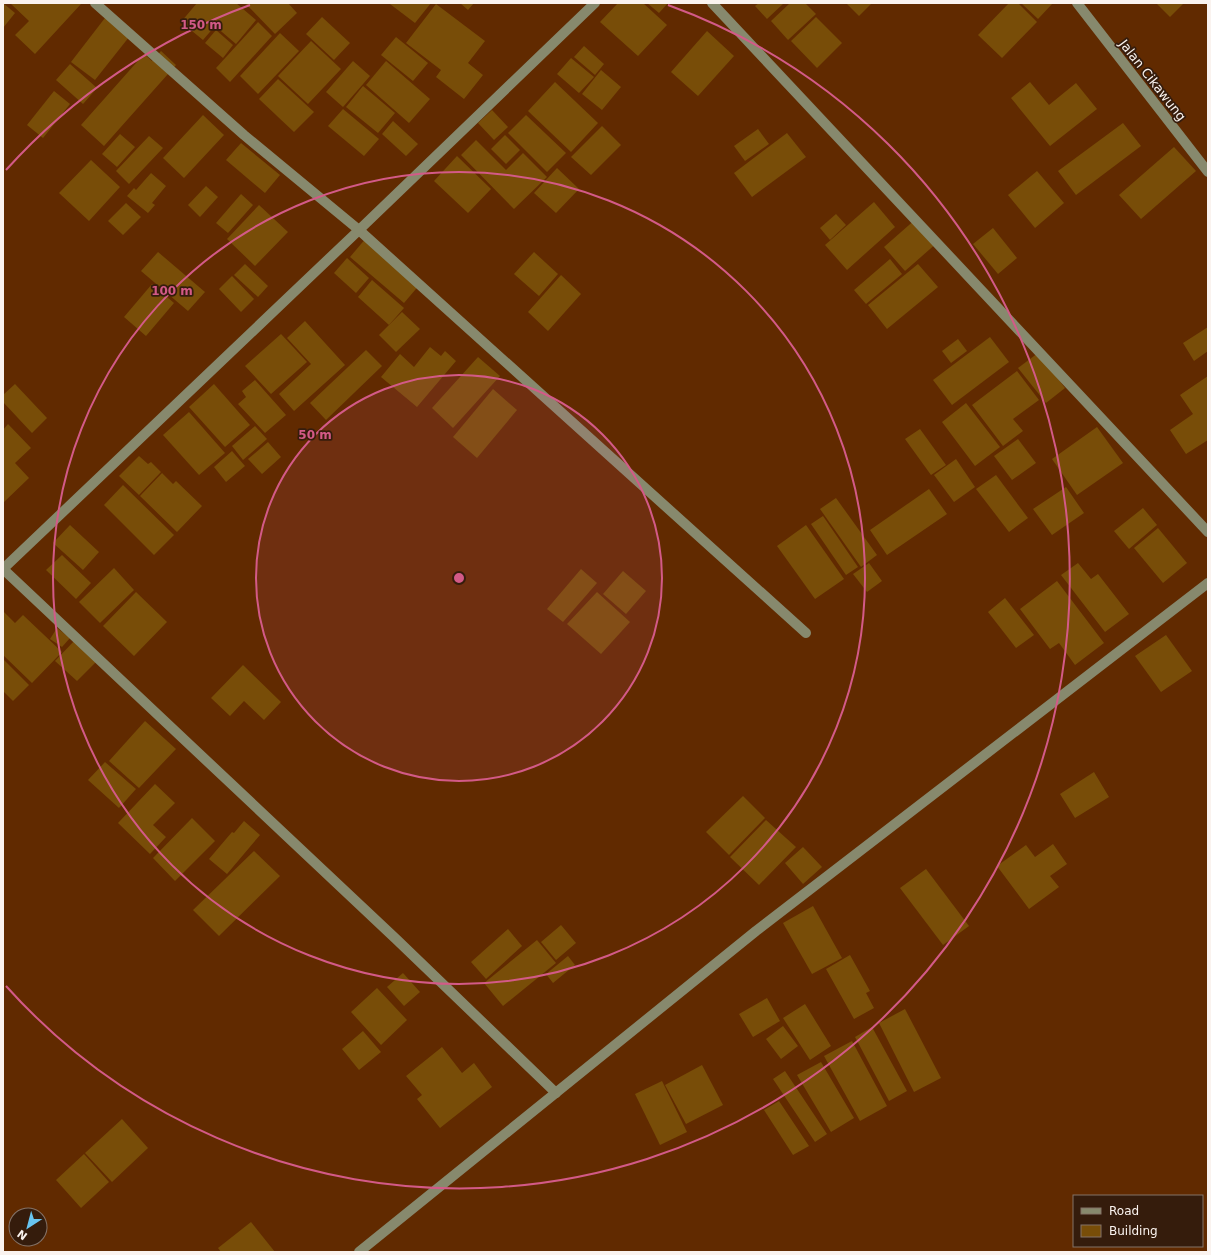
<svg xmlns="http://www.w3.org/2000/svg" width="1211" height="1255" font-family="'DejaVu Sans',sans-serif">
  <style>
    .building { fill: #784d08 }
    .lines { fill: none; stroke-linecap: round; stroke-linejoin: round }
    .minor { stroke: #87896d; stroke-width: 10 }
    .ring { fill: none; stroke: #d35a87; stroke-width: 2 }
    .labels { text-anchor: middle; stroke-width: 3.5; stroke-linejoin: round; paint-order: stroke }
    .street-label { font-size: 13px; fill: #faf3ef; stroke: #351c0c }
    .centre { fill: #d35a87; stroke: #351c0c; stroke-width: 2 }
    .ring-label { font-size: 12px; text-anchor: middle; font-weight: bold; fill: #d35a87; stroke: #351c0c; stroke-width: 3.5; stroke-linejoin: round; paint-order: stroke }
  </style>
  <rect width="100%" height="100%" fill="#612a00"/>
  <g class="building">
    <polygon points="3,3 15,13 3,28"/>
    <polygon points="10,3 80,3 81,4 35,54 15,35 29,21"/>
    <polygon points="197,3 236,3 256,20 236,44 215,26 203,40 181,22"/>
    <polygon points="245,3 288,3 297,13 275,34"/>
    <polygon points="392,3 431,3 415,23 390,4"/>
    <polygon points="460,3 474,3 468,10"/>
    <polygon points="618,3 643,3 667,25 638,56 600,22"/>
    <polygon points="647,3 668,3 659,13"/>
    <polygon points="759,3 784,3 767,19 755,6"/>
    <polygon points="790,3 805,3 816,14 788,40 771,21"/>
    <polygon points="846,3 872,3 859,16"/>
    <polygon points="1009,3 1018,3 1037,22 1002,58 978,35"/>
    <polygon points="1021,3 1053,3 1038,19"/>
    <polygon points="1156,3 1184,3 1170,17"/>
    <polygon points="436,4 485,41 468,63 483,75 464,99 436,77 441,70 406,43"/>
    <polygon points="108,14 133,32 95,80 71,62"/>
    <polygon points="322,17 350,43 334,60 306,34"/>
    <polygon points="816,17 842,43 817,68 791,41"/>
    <polygon points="258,22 272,36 230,82 216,68"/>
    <polygon points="216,30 233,45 223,58 205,43"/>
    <polygon points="707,31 734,56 698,96 671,72"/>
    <polygon points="280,33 299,51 258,94 240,76"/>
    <polygon points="396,37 428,63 413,81 381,55"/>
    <polygon points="311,41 341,69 308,104 278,76"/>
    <polygon points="584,46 604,64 595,75 574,57"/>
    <polygon points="161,51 176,65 104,146 81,125 144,54 152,61"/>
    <polygon points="571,58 594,77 579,93 557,74"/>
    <polygon points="353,61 370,76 343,107 326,92"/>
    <polygon points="386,61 430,99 409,123 366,85"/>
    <polygon points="70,64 97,88 83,104 56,80"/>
    <polygon points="601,70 621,87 602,110 582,94"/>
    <polygon points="278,79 314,112 294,132 259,99"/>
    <polygon points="555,82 598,123 571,152 528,111"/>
    <polygon points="1030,82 1049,105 1076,83 1097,109 1050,146 1011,98"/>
    <polygon points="363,86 395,113 378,133 346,107"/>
    <polygon points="54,91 70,104 43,138 27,125"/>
    <polygon points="343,109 379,139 364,156 328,126"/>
    <polygon points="492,110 508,127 494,140 478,123"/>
    <polygon points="203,115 224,135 184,178 163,158"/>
    <polygon points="526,115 566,153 547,172 508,133"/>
    <polygon points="393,121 418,144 406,156 382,134"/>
    <polygon points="1123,123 1141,146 1076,195 1058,171"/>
    <polygon points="602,126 621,145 591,175 571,157"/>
    <polygon points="758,129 769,144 745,161 734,146"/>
    <polygon points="787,133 806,157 752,197 734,173"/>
    <polygon points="120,134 135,147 117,167 102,154"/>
    <polygon points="505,135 520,150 506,164 491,149"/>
    <polygon points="149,136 163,148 129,184 116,171"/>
    <polygon points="476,140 506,170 523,153 547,177 514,209 461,155"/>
    <polygon points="241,143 280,175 265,193 226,160"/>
    <polygon points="1174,147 1196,171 1141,219 1119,195"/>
    <polygon points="457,156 491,189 468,213 434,181"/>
    <polygon points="91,160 120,187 89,221 59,193"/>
    <polygon points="557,168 579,189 556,213 534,193"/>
    <polygon points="1037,171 1064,203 1035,228 1008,195"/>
    <polygon points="151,173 166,186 152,203 155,205 148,213 127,196 134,188 136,190"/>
    <polygon points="206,186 218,197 200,217 188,205"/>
    <polygon points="241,194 253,205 228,233 216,223"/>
    <polygon points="874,202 895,227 847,270 825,245"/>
    <polygon points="126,203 141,217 123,235 108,221"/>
    <polygon points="259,205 288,232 255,266 227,239"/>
    <polygon points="836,214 846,225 830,240 820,228"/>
    <polygon points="917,218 938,242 905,271 884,247"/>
    <polygon points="993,228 1017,258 998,274 973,244"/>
    <polygon points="367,237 421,283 404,303 350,257"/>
    <polygon points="158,252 205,292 188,311 141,271"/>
    <polygon points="534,252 558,274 539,296 514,274"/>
    <polygon points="347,258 369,278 356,293 334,273"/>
    <polygon points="890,259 902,274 866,304 854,290"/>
    <polygon points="245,264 268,286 258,297 234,275"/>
    <polygon points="918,264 938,287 887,329 868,305"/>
    <polygon points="561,275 581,294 548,331 528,312"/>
    <polygon points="232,276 254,299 241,312 219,289"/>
    <polygon points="372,280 404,308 389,325 358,297"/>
    <polygon points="152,284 174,303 146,336 124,317"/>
    <polygon points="402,312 420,329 396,352 379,335"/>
    <polygon points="305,321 345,365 294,411 279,394 311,364 287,338"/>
    <polygon points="1208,327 1208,351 1194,361 1183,343"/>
    <polygon points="281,334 307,362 271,394 245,366"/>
    <polygon points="990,337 1009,362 952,405 933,380"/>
    <polygon points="958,339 967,351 951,363 942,351"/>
    <polygon points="430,347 441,356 445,351 456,361 417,407 381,377 400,354 414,367"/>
    <polygon points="366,350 382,366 326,420 310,403"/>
    <polygon points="1038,353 1065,388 1046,403 1018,368"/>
    <polygon points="478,357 500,376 453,428 432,408"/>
    <polygon points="1017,371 1039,400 1013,419 1023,431 1003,446 972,405"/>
    <polygon points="1208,376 1208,440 1186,454 1170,430 1193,414 1180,395"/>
    <polygon points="255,380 286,415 265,433 238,404 246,397 242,391"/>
    <polygon points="15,384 47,418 32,433 3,402 3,395"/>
    <polygon points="214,384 250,425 225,447 189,407"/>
    <polygon points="493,389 517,410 477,458 453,437"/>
    <polygon points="966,403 1000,447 975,466 942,422"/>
    <polygon points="189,412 225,453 199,475 163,435"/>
    <polygon points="8,424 31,448 15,463 29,478 3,503 3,430"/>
    <polygon points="255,426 267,439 243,460 232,446"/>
    <polygon points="1097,427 1123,463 1077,495 1052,459"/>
    <polygon points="920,429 946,465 931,475 905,439"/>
    <polygon points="1018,439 1036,463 1012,480 994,456"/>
    <polygon points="268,442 281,457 262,474 248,459"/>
    <polygon points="232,451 245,466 226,482 214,467"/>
    <polygon points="139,456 148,464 151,462 161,472 139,495 119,476"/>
    <polygon points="956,459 975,487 954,502 934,475"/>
    <polygon points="162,473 173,484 176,481 202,506 177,532 140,496"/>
    <polygon points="996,475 1028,518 1009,532 976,489"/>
    <polygon points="123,485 174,535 154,555 104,505"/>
    <polygon points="1066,487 1084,513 1052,535 1033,509"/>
    <polygon points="929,489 947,514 887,555 870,530"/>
    <polygon points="836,498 877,555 861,567 820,509"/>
    <polygon points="1143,508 1157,525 1129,549 1114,531"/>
    <polygon points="823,516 858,567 846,575 811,524"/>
    <polygon points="70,525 99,552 83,570 53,543"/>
    <polygon points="806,525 844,579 815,599 777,546"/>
    <polygon points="1158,528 1187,563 1163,583 1134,548"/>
    <polygon points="62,555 91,583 76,599 46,570"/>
    <polygon points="869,563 882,581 867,592 853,574"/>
    <polygon points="1078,563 1091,579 1098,574 1129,614 1105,632 1061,575"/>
    <polygon points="114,568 134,590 100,623 79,602"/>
    <polygon points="581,569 597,583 563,622 547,609"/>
    <polygon points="623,571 646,591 626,614 603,594"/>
    <polygon points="1057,581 1104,643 1075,665 1059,643 1050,649 1020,609"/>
    <polygon points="136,592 167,622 134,656 103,626"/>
    <polygon points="597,592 630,622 601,654 567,624"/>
    <polygon points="1005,598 1034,635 1016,648 988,612"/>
    <polygon points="3,611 15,623 23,615 62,652 32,683 3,655"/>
    <polygon points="57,628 70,638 62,647 50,639"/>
    <polygon points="1166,635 1192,671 1161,692 1135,656"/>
    <polygon points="76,639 98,660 77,681 55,661"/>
    <polygon points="3,659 29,685 13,701 3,691"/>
    <polygon points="243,665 281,702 264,720 244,701 230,716 211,698"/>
    <polygon points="145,721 176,749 139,788 109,761"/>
    <polygon points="105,762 136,789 119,808 88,780"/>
    <polygon points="1094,772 1109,797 1075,818 1060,794"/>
    <polygon points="155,784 175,803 153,825 166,837 150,854 118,823"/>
    <polygon points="743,796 765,818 729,855 706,832"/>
    <polygon points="192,818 215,841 175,881 153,858"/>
    <polygon points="766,820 796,847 759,885 730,857"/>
    <polygon points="244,821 260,835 227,874 209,859 232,832 234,833"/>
    <polygon points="1053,844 1067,864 1050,876 1059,887 1029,909 997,866 1026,845 1035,857"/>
    <polygon points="803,847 822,867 803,884 785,863"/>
    <polygon points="254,851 280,876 219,936 193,910"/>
    <polygon points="926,869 969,926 943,945 900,888"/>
    <polygon points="813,906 842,958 812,974 783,923"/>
    <polygon points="561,925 576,943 556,960 541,942"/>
    <polygon points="508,929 522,946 486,979 471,962"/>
    <polygon points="537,940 556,963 503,1006 484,983"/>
    <polygon points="850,955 870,991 866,993 874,1008 854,1019 826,969"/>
    <polygon points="568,956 575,965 553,983 546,974"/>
    <polygon points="403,973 420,992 404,1006 387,987"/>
    <polygon points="377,988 407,1020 381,1045 351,1012"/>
    <polygon points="767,998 780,1021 753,1037 739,1014"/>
    <polygon points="805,1004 831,1046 810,1060 783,1018"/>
    <polygon points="905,1009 941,1078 914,1092 879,1023"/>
    <polygon points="783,1026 798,1046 781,1059 766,1039"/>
    <polygon points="872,1027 907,1091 889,1101 855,1037"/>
    <polygon points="363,1031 381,1052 359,1070 342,1049"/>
    <polygon points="852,1041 887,1106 860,1121 824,1056"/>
    <polygon points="442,1047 462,1073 474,1063 492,1087 440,1128 417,1099 422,1095 406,1076"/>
    <polygon points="821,1062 854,1118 831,1132 797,1075"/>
    <polygon points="702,1065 723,1105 686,1124 665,1085"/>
    <polygon points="785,1071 827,1134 815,1142 773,1079"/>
    <polygon points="662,1081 687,1132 660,1145 635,1094"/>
    <polygon points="779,1101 809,1146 793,1155 764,1110"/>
    <polygon points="122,1119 148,1148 112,1182 85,1153"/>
    <polygon points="84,1154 109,1182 81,1208 56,1180"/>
    <polygon points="251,1222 275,1252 221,1252 218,1248"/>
  </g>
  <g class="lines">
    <g class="minor">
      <polyline points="95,3 244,135 359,230 806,633"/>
      <polyline points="712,3 1208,532"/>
      <polyline points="1077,3 1208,172"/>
      <polyline points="3,569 359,230 595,3"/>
      <polyline points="3,569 396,939 556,1093"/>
      <polyline points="359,1252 756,931 1208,583"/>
    </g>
  </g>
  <circle cx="459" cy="578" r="203" fill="#d35a87" fill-opacity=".12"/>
  <g class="ring">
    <circle cx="459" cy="578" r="203"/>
    <circle cx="459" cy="578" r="406"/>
    <path d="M6 170A610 610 0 0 1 250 5M668 5A610 610 0 1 1 6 986"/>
  </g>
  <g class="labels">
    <g class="street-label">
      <text transform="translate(1153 80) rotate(52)" y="5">Jalan Cikawung</text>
    </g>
  </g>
  <circle cx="459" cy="578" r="6" class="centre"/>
  <g class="ring-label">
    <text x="201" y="29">150 m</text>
    <text x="172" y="295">100 m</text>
    <text x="315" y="439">50 m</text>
  </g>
  <rect width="1211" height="1255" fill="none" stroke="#faf3ef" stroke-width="8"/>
  <rect x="1073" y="1195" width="130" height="52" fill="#351c0c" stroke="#847267"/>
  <rect x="1081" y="1208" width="20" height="6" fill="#87896d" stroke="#847267"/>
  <text x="1109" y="1215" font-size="12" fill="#faf3ef">Road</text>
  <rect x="1081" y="1225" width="20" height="12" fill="#784d08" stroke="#847267"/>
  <text x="1109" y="1235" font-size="12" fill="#faf3ef">Building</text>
  <g transform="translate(28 1227) rotate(216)"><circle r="19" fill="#351c0c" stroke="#847267"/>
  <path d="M0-3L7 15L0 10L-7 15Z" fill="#68c4f0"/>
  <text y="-6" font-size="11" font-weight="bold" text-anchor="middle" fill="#faf3ef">N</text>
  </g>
</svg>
